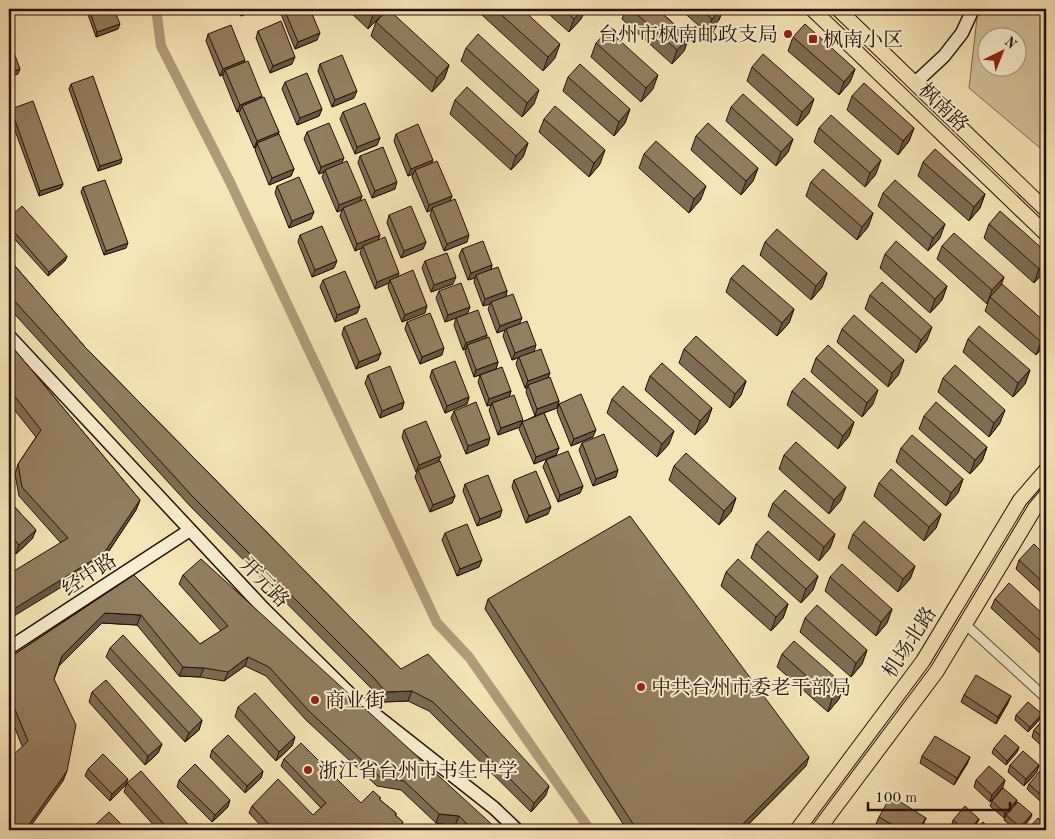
<svg xmlns="http://www.w3.org/2000/svg" width="1055" height="839" font-family="'Old Standard TT','Noto Serif SC',serif">
  <style>
    .green { fill: #d3c19a; stroke: #7d6850; fill-rule: evenodd }
    .lines { fill: none; stroke-linecap: round; stroke-linejoin: round }
    .canal { stroke: #b09c7b; stroke-width: 10 }
    .street-casing { stroke: #5b4432; stroke-width: 11 }
    .secondary-casing { stroke: #270f05; stroke-width: 15 }
    .primary-casing { stroke: #270f05; stroke-width: 16 }
    .street { stroke: #f9eed1; stroke-width: 9 }
    .secondary { stroke: #f9eed1; stroke-width: 12 }
    .primary { stroke: #f6e5b8; stroke-width: 14 }
    .wall { fill: #7e6c54; stroke: #270f05 }
    .shaded-wall { fill: #675845; stroke: #270f05 }
    .building { fill: #937e62; stroke: #270f05 }
    .poi-dot { fill: #8f2418; stroke: #f9eed1; stroke-width: 2 }
    .labels { text-anchor: middle; stroke-width: 4; stroke-linejoin: round; paint-order: stroke }
    .poi-label { font-size: 20px; fill: #270f05; stroke: #f9eed1; text-anchor: start }
    .street-label { font-size: 20px; fill: #270f05; stroke: #f9eed1 }
  </style>
  <rect width="100%" height="100%" fill="#f6e5b8"/>
  <filter id="stains"><feTurbulence type="fractalNoise" baseFrequency=".004" numOctaves="4"/><feColorMatrix values="0 0 0 0 .2 0 0 0 0 .09 0 0 0 0 .02 0 0 0 .5 -.17"/></filter>
  <radialGradient id="worn" r=".72"><stop offset=".6" stop-color="#630" stop-opacity="0"/><stop offset="1" stop-color="#630" stop-opacity=".3"/></radialGradient>
  <path class="green" d="M 978,9 L 1046,9 L 1046,153 L 969,88 ZM 988,38 L 1018,38 L 1018,68 L 988,68 Z"/>
  <g class="lines">
    <polyline class="canal" points="156,9 161,46 230,182 437,623 469,657 590,830"/>
    <defs>
      <polyline id="street" points="965,624 1046,698"/>
      <g id="secondary">
        <polyline points="915,83 944,56 962,33 973,9"/>
        <polyline points="9,336 264,609 354,698 494,808 517,830"/>
        <polyline points="9,648 190,530"/>
      </g>
      <g id="primary">
        <polyline points="812,9 1046,234"/>
        <polyline points="838,9 1046,210"/>
        <polyline points="797,830 923,661 1020,500 1046,470"/>
        <polyline points="818,830 937,671 1035,508 1046,495"/>
      </g>
    </defs>
    <use href="#street" class="street-casing"/>
    <use href="#secondary" class="secondary-casing"/>
    <use href="#primary" class="primary-casing"/>
    <use href="#street" class="street"/>
    <use href="#secondary" class="secondary"/>
    <use href="#primary" class="primary"/>
  </g>
  <g class="wall">
    <polygon points="86,9 114,9 118,29 96,37"/>
    <polygon points="238,9 258,9 241,16"/>
    <polygon points="283,9 310,9 317,40 295,49 281,14"/>
    <polygon points="347,9 383,9 381,16 368,29"/>
    <polygon points="484,9 522,9 555,58 543,71 482,15"/>
    <polygon points="543,9 585,9 581,19 569,32"/>
    <polygon points="626,9 657,9 689,37 684,51 672,64 622,19"/>
    <polygon points="680,9 723,9 719,20 707,33"/>
    <polygon points="376,22 449,65 444,79 432,92 371,36"/>
    <polygon points="258,31 292,64 270,73 256,38"/>
    <polygon points="208,34 244,62 279,132 278,134 294,169 291,176 269,185 255,150 256,147 254,148 239,113 240,111 237,112 223,77 223,75 220,76 206,41"/>
    <polygon points="793,37 855,69 850,82 839,95 788,51"/>
    <polygon points="596,43 653,89 641,102 591,57"/>
    <polygon points="466,48 534,104 522,117 461,61"/>
    <polygon points="320,64 354,98 332,107 318,71"/>
    <polygon points="752,67 809,113 797,126 747,81"/>
    <polygon points="568,77 630,109 625,123 614,136 563,91"/>
    <polygon points="285,82 322,109 319,116 297,125 282,89"/>
    <polygon points="71,84 121,163 98,171 69,89"/>
    <polygon points="852,96 914,128 909,141 898,155 847,110"/>
    <polygon points="455,100 528,143 523,157 511,170 450,114"/>
    <polygon points="731,107 793,139 788,152 776,166 726,121"/>
    <polygon points="11,109 63,184 61,188 39,196 9,114"/>
    <polygon points="343,112 380,138 377,145 355,154 340,119"/>
    <polygon points="544,119 600,164 589,177 539,132"/>
    <polygon points="819,128 876,174 865,187 814,142"/>
    <polygon points="307,132 342,163 362,196 360,202 380,235 378,240 398,276 425,313 402,322 388,287 389,283 375,289 360,253 362,248 355,251 340,216 342,210 337,212 322,177 324,172 319,174 304,139"/>
    <polygon points="396,134 432,163 452,196 450,201 467,242 444,251 430,215 432,210 427,212 412,177 413,174 408,176 394,141"/>
    <polygon points="696,136 758,168 753,181 741,195 691,150"/>
    <polygon points="644,154 701,199 689,213 639,168"/>
    <polygon points="360,156 395,189 372,198 358,163"/>
    <polygon points="923,162 985,194 980,208 969,221 918,176"/>
    <polygon points="811,182 873,213 868,227 857,240 806,196"/>
    <polygon points="277,186 311,219 289,228 275,193"/>
    <polygon points="83,187 126,248 104,255 81,192"/>
    <polygon points="883,193 940,238 928,251 878,206"/>
    <polygon points="389,215 426,242 423,249 401,258 387,223"/>
    <polygon points="9,218 67,256 65,261 48,276 9,233"/>
    <polygon points="989,224 1046,270 1034,283 984,238"/>
    <polygon points="300,235 334,268 312,277 298,242"/>
    <polygon points="765,242 827,273 822,287 811,300 760,255"/>
    <polygon points="942,246 1004,277 1001,284 1046,323 1046,343 1036,355 985,311 988,303 987,304 937,259"/>
    <polygon points="462,249 492,265 491,270 507,291 506,296 548,378 559,401 557,408 544,413 559,448 556,455 534,464 519,429 522,422 535,416 526,392 527,388 525,388 516,364 518,358 512,360 503,336 505,330 497,333 488,309 490,304 483,306 474,282 475,278 468,280 459,256"/>
    <polygon points="885,254 947,286 942,300 930,313 880,268"/>
    <polygon points="9,259 85,347 401,669 546,795 531,812 429,711 408,701 383,702 369,686 190,506 9,308"/>
    <polygon points="425,261 453,284 431,292 422,268"/>
    <polygon points="731,278 794,309 789,323 777,336 726,292"/>
    <polygon points="323,280 360,306 357,313 335,322 320,287"/>
    <polygon points="439,291 470,307 467,314 445,322 436,298"/>
    <polygon points="870,295 927,340 916,353 865,309"/>
    <polygon points="456,318 487,335 486,339 498,362 496,369 474,377 465,352 466,349 463,350 454,325"/>
    <polygon points="407,322 442,355 420,364 405,329"/>
    <polygon points="344,327 381,353 378,360 356,369 342,334"/>
    <polygon points="842,329 899,374 888,387 837,342"/>
    <polygon points="968,339 1030,370 1025,384 1013,397 963,352"/>
    <polygon points="9,343 140,500 136,510 101,563 60,542 19,496 15,474 18,464 36,437 9,403"/>
    <polygon points="684,349 746,381 741,395 730,408 679,363"/>
    <polygon points="816,358 873,404 862,417 811,372"/>
    <polygon points="432,370 469,397 467,404 445,413 430,377"/>
    <polygon points="368,375 404,402 402,409 380,418 365,383"/>
    <polygon points="480,375 511,391 509,397 520,427 498,435 489,410 491,405 487,406 478,382"/>
    <polygon points="650,376 712,408 707,422 695,435 645,390"/>
    <polygon points="943,378 1000,423 989,437 938,392"/>
    <polygon points="792,391 854,422 849,436 838,449 787,405"/>
    <polygon points="612,399 669,444 657,457 607,413"/>
    <polygon points="559,404 593,437 571,446 557,411"/>
    <polygon points="454,411 488,445 466,454 451,418"/>
    <polygon points="924,416 987,447 982,461 970,474 919,429"/>
    <polygon points="404,430 439,461 455,496 452,503 430,512 415,477 417,472 416,472 402,437"/>
    <polygon points="582,443 616,477 593,486 579,450"/>
    <polygon points="901,448 963,479 958,493 946,506 896,462"/>
    <polygon points="784,455 841,500 829,514 779,469"/>
    <polygon points="546,460 583,486 580,493 558,502 543,467"/>
    <polygon points="674,466 736,498 731,512 719,525 669,480"/>
    <polygon points="514,480 548,514 526,523 512,487"/>
    <polygon points="879,483 941,514 936,528 924,541 874,496"/>
    <polygon points="465,484 500,517 477,526 463,491"/>
    <polygon points="9,501 36,530 32,539 16,554 9,546"/>
    <polygon points="773,503 835,534 830,548 819,561 768,516"/>
    <polygon points="445,533 479,567 457,576 442,540"/>
    <polygon points="853,534 915,566 910,579 898,592 848,548"/>
    <polygon points="756,544 818,576 813,590 801,603 751,558"/>
    <polygon points="1046,556 1046,597 1016,569 1019,560"/>
    <polygon points="726,572 788,604 783,618 771,631 721,586"/>
    <polygon points="134,575 200,644 221,631 179,584 183,575 498,830 460,830 455,826 436,823 401,790 377,786 306,720 266,676 245,666 224,681 200,677 179,676 137,625 102,623 59,666 54,679 63,781 22,746 9,713 9,658"/>
    <polygon points="830,577 892,609 887,623 876,636 825,591"/>
    <polygon points="488,599 806,766 743,830 627,830 485,609"/>
    <polygon points="995,599 1046,617 1046,650 1042,655 991,608"/>
    <polygon points="805,618 867,650 862,664 851,677 800,632"/>
    <polygon points="110,648 202,720 199,730 185,742 106,657"/>
    <polygon points="782,654 844,685 839,699 828,712 777,667"/>
    <polygon points="92,692 162,744 158,753 145,765 89,702"/>
    <polygon points="964,695 1008,703 996,724 961,702"/>
    <polygon points="238,707 295,737 292,746 276,761 235,717"/>
    <polygon points="1042,714 1040,719 1028,732 1015,720 1016,715"/>
    <polygon points="1046,717 1046,750 1032,737 1034,730"/>
    <polygon points="1019,747 1017,752 1006,765 992,753 994,748"/>
    <polygon points="212,750 263,771 261,778 245,793 210,757"/>
    <polygon points="922,756 970,757 967,764 954,785 920,763"/>
    <polygon points="284,759 361,803 380,800 396,813 396,816 403,822 401,827 404,830 265,830 249,813 252,806 313,815 321,808 281,766"/>
    <polygon points="1010,765 1037,772 1024,786 1008,772"/>
    <polygon points="88,769 125,786 110,801 85,776"/>
    <polygon points="179,780 228,807 212,822 177,787"/>
    <polygon points="976,780 1003,787 990,802 974,787"/>
    <polygon points="127,783 193,830 158,830 124,792"/>
    <polygon points="1029,784 1046,794 1040,801 1027,789"/>
    <polygon points="1017,800 1015,805 1032,814 1030,819 1020,830 1016,830 1004,820 1006,815 1004,818 990,806 992,801"/>
    <polygon points="879,817 926,818 923,825 920,830 887,830 876,824"/>
    <polygon points="979,819 977,823 971,830 958,830 952,824 953,820"/>
  </g>
  <g class="shaded-wall">
    <polygon points="243,9 258,9 241,16"/>
    <polygon points="379,9 383,9 381,16 368,29 373,15"/>
    <polygon points="583,9 585,9 581,19 569,32 574,19"/>
    <polygon points="721,9 723,9 719,20 707,33 712,19"/>
    <polygon points="120,24 118,29 96,37 97,32"/>
    <polygon points="320,33 317,40 295,49 298,42"/>
    <polygon points="689,37 684,51 672,64 677,50"/>
    <polygon points="560,44 555,58 543,71 548,57"/>
    <polygon points="295,57 292,64 270,73 273,66"/>
    <polygon points="245,60 243,67 225,70 223,75 220,76 223,69"/>
    <polygon points="449,65 444,79 432,92 437,78"/>
    <polygon points="20,69 18,74 9,77 9,73"/>
    <polygon points="855,69 850,82 839,95 844,82"/>
    <polygon points="658,75 653,89 641,102 646,88"/>
    <polygon points="539,90 534,104 522,117 527,103"/>
    <polygon points="357,91 354,98 332,107 335,100"/>
    <polygon points="262,96 260,103 242,106 240,111 237,112 240,105"/>
    <polygon points="814,99 809,113 797,126 802,112"/>
    <polygon points="322,109 319,116 297,125 300,118"/>
    <polygon points="630,109 625,123 614,136 619,122"/>
    <polygon points="914,128 909,141 898,155 903,141"/>
    <polygon points="279,132 276,139 257,143 256,147 254,148 257,141"/>
    <polygon points="380,138 377,145 355,154 357,147"/>
    <polygon points="793,139 788,152 776,166 781,152"/>
    <polygon points="528,143 523,157 511,170 516,156"/>
    <polygon points="605,150 600,164 589,177 594,163"/>
    <polygon points="344,158 341,165 325,170 324,172 319,174 321,167"/>
    <polygon points="122,159 121,163 98,171 100,166"/>
    <polygon points="433,160 430,167 415,170 413,174 408,176 411,169"/>
    <polygon points="881,160 876,174 865,187 870,173"/>
    <polygon points="758,168 753,181 741,195 746,181"/>
    <polygon points="294,169 291,176 269,185 272,178"/>
    <polygon points="397,182 395,189 372,198 375,191"/>
    <polygon points="63,184 61,188 39,196 40,191"/>
    <polygon points="706,186 701,199 689,213 694,199"/>
    <polygon points="985,194 980,208 969,221 974,207"/>
    <polygon points="362,196 359,203 343,208 342,210 337,212 339,205"/>
    <polygon points="452,196 449,203 432,208 432,210 427,212 429,205"/>
    <polygon points="314,212 311,219 289,228 292,221"/>
    <polygon points="873,213 868,227 857,240 862,227"/>
    <polygon points="945,224 940,238 928,251 933,238"/>
    <polygon points="380,235 377,242 363,246 362,248 355,251 357,244"/>
    <polygon points="469,235 467,242 444,251 447,244"/>
    <polygon points="426,242 423,249 401,258 404,251"/>
    <polygon points="128,243 126,248 104,255 106,251"/>
    <polygon points="67,256 65,261 48,276 49,272"/>
    <polygon points="337,261 334,268 312,277 315,270"/>
    <polygon points="1046,261 1046,270 1034,283 1039,269"/>
    <polygon points="492,265 490,272 476,275 475,278 468,280 471,273"/>
    <polygon points="399,273 397,280 390,280 389,283 375,289 377,282"/>
    <polygon points="827,273 822,287 811,300 816,286"/>
    <polygon points="456,277 453,284 431,292 434,285"/>
    <polygon points="1004,277 999,291 990,297 987,304 992,290"/>
    <polygon points="947,286 942,300 930,313 935,299"/>
    <polygon points="507,291 505,299 491,302 490,304 483,306 485,299"/>
    <polygon points="360,306 357,313 335,322 337,315"/>
    <polygon points="427,306 425,313 402,322 405,315"/>
    <polygon points="470,307 467,314 445,322 448,315"/>
    <polygon points="794,309 789,323 777,336 782,323"/>
    <polygon points="522,318 519,325 506,329 505,330 497,333 500,326"/>
    <polygon points="932,327 927,340 916,353 921,340"/>
    <polygon points="487,335 485,342 467,345 466,349 463,350 466,343"/>
    <polygon points="1046,335 1046,343 1036,355 1041,342"/>
    <polygon points="536,345 534,352 512,360 515,353"/>
    <polygon points="444,348 442,355 420,364 422,357"/>
    <polygon points="381,353 378,360 356,369 359,362"/>
    <polygon points="904,360 899,374 888,387 892,373"/>
    <polygon points="498,362 496,369 474,377 476,370"/>
    <polygon points="1030,370 1025,384 1013,397 1018,383"/>
    <polygon points="550,373 547,380 528,385 527,388 525,388 528,381"/>
    <polygon points="746,381 741,395 730,408 735,394"/>
    <polygon points="878,390 873,404 862,417 867,403"/>
    <polygon points="511,391 509,398 492,403 491,405 487,406 489,399"/>
    <polygon points="469,397 467,404 445,413 447,406"/>
    <polygon points="559,401 557,408 535,416 537,409"/>
    <polygon points="404,402 402,409 380,418 382,411"/>
    <polygon points="712,408 707,422 695,435 700,421"/>
    <polygon points="1005,410 1000,423 989,437 994,423"/>
    <polygon points="523,420 520,427 498,435 501,428"/>
    <polygon points="854,422 849,436 838,449 843,436"/>
    <polygon points="596,430 593,437 571,446 574,439"/>
    <polygon points="674,431 669,444 657,457 662,444"/>
    <polygon points="490,438 488,445 466,454 468,446"/>
    <polygon points="987,447 982,461 970,474 975,460"/>
    <polygon points="559,448 556,455 534,464 536,457"/>
    <polygon points="441,456 438,463 418,470 416,472 419,465"/>
    <polygon points="618,470 616,477 593,486 596,479"/>
    <polygon points="963,479 958,493 946,506 951,493"/>
    <polygon points="583,486 580,493 558,502 560,495"/>
    <polygon points="846,487 841,500 829,514 834,500"/>
    <polygon points="455,496 452,503 430,512 433,505"/>
    <polygon points="736,498 731,512 719,525 724,511"/>
    <polygon points="140,500 136,510 101,563 9,619 9,612"/>
    <polygon points="551,507 548,514 526,523 529,516"/>
    <polygon points="502,510 500,517 477,526 480,519"/>
    <polygon points="941,514 936,528 924,541 929,527"/>
    <polygon points="36,530 32,539 16,554 19,545"/>
    <polygon points="835,534 830,548 819,561 824,547"/>
    <polygon points="482,560 479,567 457,576 460,569"/>
    <polygon points="915,566 910,579 898,592 903,579"/>
    <polygon points="818,576 813,590 801,603 806,589"/>
    <polygon points="788,604 783,618 771,631 776,617"/>
    <polygon points="892,609 887,623 876,636 881,622"/>
    <polygon points="105,613 141,615 137,625 102,623 59,666 62,656"/>
    <polygon points="1046,644 1046,650 1042,655 1045,645"/>
    <polygon points="867,650 862,664 851,677 856,663"/>
    <polygon points="248,657 245,666 224,681 228,672"/>
    <polygon points="183,667 204,668 200,677 179,676"/>
    <polygon points="844,685 839,699 828,712 832,699"/>
    <polygon points="412,691 408,701 383,702 386,692"/>
    <polygon points="1011,696 1008,703 996,724 998,717"/>
    <polygon points="1042,714 1040,719 1028,732 1030,727"/>
    <polygon points="202,720 199,730 185,742 189,733"/>
    <polygon points="295,737 292,746 276,761 279,752"/>
    <polygon points="162,744 158,753 145,765 148,756"/>
    <polygon points="1019,747 1017,752 1006,765 1007,761"/>
    <polygon points="809,757 806,766 743,830 737,830"/>
    <polygon points="970,757 967,764 954,785 957,778"/>
    <polygon points="1039,765 1037,772 1024,786 1026,779"/>
    <polygon points="67,771 63,781 28,830 25,830"/>
    <polygon points="263,771 261,778 245,793 247,786"/>
    <polygon points="128,779 125,786 110,801 112,794"/>
    <polygon points="1005,780 1003,787 990,802 992,795"/>
    <polygon points="549,786 546,795 531,812 534,803"/>
    <polygon points="1046,792 1046,794 1040,801 1042,796"/>
    <polygon points="230,800 228,807 212,822 215,815"/>
    <polygon points="1017,800 1015,805 1004,818 1005,813"/>
    <polygon points="439,814 459,816 455,826 436,823"/>
    <polygon points="1032,814 1030,819 1020,830 1019,830 1020,827"/>
    <polygon points="926,818 923,825 920,830 918,830"/>
    <polygon points="979,819 977,823 971,830 968,830"/>
  </g>
  <g class="building">
    <polygon points="89,9 114,9 120,24 97,32"/>
    <polygon points="284,9 310,9 320,33 298,42"/>
    <polygon points="366,9 379,9 373,15"/>
    <polygon points="388,9 449,65 437,78 376,22"/>
    <polygon points="495,9 522,9 560,44 548,57"/>
    <polygon points="563,9 583,9 574,19"/>
    <polygon points="631,9 657,9 689,37 677,50"/>
    <polygon points="700,9 721,9 712,19"/>
    <polygon points="281,21 295,57 273,66 258,31"/>
    <polygon points="805,24 855,69 844,82 793,37"/>
    <polygon points="231,25 245,60 223,69 208,34"/>
    <polygon points="608,30 658,75 646,88 596,43"/>
    <polygon points="478,34 539,90 527,103 466,48"/>
    <polygon points="9,39 20,69 9,73"/>
    <polygon points="763,54 814,99 802,112 752,67"/>
    <polygon points="342,55 357,91 335,100 320,64"/>
    <polygon points="248,61 262,96 240,105 225,70"/>
    <polygon points="580,64 630,109 619,122 568,77"/>
    <polygon points="307,73 322,109 300,118 285,82"/>
    <polygon points="93,76 122,159 100,166 71,84"/>
    <polygon points="864,83 914,128 903,141 852,96"/>
    <polygon points="467,87 528,143 516,156 455,100"/>
    <polygon points="743,94 793,139 781,152 731,107"/>
    <polygon points="264,97 279,132 257,141 242,106"/>
    <polygon points="33,101 63,184 40,191 11,109"/>
    <polygon points="365,103 380,138 357,147 343,112"/>
    <polygon points="555,106 605,150 594,163 544,119"/>
    <polygon points="831,115 881,160 870,173 819,128"/>
    <polygon points="329,123 344,158 321,167 307,132"/>
    <polygon points="708,123 758,168 746,181 696,136"/>
    <polygon points="418,124 433,160 411,169 396,134"/>
    <polygon points="279,134 294,169 272,178 257,143"/>
    <polygon points="656,141 706,186 694,199 644,154"/>
    <polygon points="383,147 397,182 375,191 360,156"/>
    <polygon points="935,149 985,194 974,207 923,162"/>
    <polygon points="347,161 362,196 339,205 325,170"/>
    <polygon points="437,161 452,196 429,205 415,170"/>
    <polygon points="823,169 873,213 862,227 811,182"/>
    <polygon points="299,177 314,212 292,221 277,186"/>
    <polygon points="105,180 128,243 106,251 83,187"/>
    <polygon points="895,180 945,224 933,238 883,193"/>
    <polygon points="365,199 380,235 357,244 343,208"/>
    <polygon points="455,199 469,235 447,244 432,208"/>
    <polygon points="22,206 67,256 49,272 9,226 9,218"/>
    <polygon points="411,206 426,242 404,251 389,215"/>
    <polygon points="1000,211 1046,252 1046,261 1039,269 989,224"/>
    <polygon points="322,226 337,261 315,270 300,235"/>
    <polygon points="777,229 827,273 816,286 765,242"/>
    <polygon points="954,233 1004,277 992,290 942,246"/>
    <polygon points="385,237 399,273 377,282 363,246"/>
    <polygon points="483,241 492,265 471,273 462,249"/>
    <polygon points="896,241 947,286 935,299 885,254"/>
    <polygon points="447,253 456,277 434,285 425,261"/>
    <polygon points="9,259 85,347 401,669 428,654 549,786 534,803 433,702 412,691 386,692 373,677 193,497 9,295"/>
    <polygon points="743,265 794,309 782,323 731,278"/>
    <polygon points="498,267 507,291 485,299 476,275"/>
    <polygon points="413,270 427,306 405,315 390,280"/>
    <polygon points="345,271 360,306 337,315 323,280"/>
    <polygon points="882,282 932,327 921,340 870,295"/>
    <polygon points="461,283 470,307 448,315 439,291"/>
    <polygon points="1002,284 1046,323 1046,335 1041,342 990,297"/>
    <polygon points="513,294 522,318 500,326 491,302"/>
    <polygon points="478,310 487,335 466,343 456,318"/>
    <polygon points="430,313 444,348 422,357 407,322"/>
    <polygon points="854,315 904,360 892,373 842,329"/>
    <polygon points="366,318 381,353 359,362 344,327"/>
    <polygon points="527,321 536,345 515,353 506,329"/>
    <polygon points="979,326 1030,370 1018,383 968,339"/>
    <polygon points="696,336 746,381 735,394 684,349"/>
    <polygon points="489,337 498,362 476,370 467,345"/>
    <polygon points="9,343 140,500 104,553 9,612 9,574 68,538 22,487 18,464 41,430 9,389"/>
    <polygon points="828,345 878,390 867,403 816,358"/>
    <polygon points="541,349 550,373 528,381 519,357"/>
    <polygon points="455,361 469,397 447,406 432,370"/>
    <polygon points="662,363 712,408 700,421 650,376"/>
    <polygon points="955,365 1005,410 994,423 943,378"/>
    <polygon points="390,366 404,402 382,411 368,375"/>
    <polygon points="502,367 511,391 489,399 480,375"/>
    <polygon points="550,377 559,401 537,409 528,385"/>
    <polygon points="804,378 854,422 843,436 792,391"/>
    <polygon points="623,386 674,431 662,444 612,399"/>
    <polygon points="581,394 596,430 574,439 559,404"/>
    <polygon points="514,395 523,420 501,428 492,403"/>
    <polygon points="476,402 490,438 468,446 454,411"/>
    <polygon points="936,402 987,447 975,460 924,416"/>
    <polygon points="544,413 559,448 536,457 522,422"/>
    <polygon points="426,421 441,456 419,465 404,430"/>
    <polygon points="604,434 618,470 596,479 582,443"/>
    <polygon points="912,435 963,479 951,493 901,448"/>
    <polygon points="796,442 846,487 834,500 784,455"/>
    <polygon points="568,451 583,486 560,495 546,460"/>
    <polygon points="686,453 736,498 724,511 674,466"/>
    <polygon points="440,461 455,496 433,505 418,470"/>
    <polygon points="891,469 941,514 929,527 879,483"/>
    <polygon points="536,471 551,507 529,516 514,480"/>
    <polygon points="488,475 502,510 480,519 465,484"/>
    <polygon points="785,490 835,534 824,547 773,503"/>
    <polygon points="9,501 36,530 19,545 9,533"/>
    <polygon points="630,516 809,757 737,830 637,830 488,599"/>
    <polygon points="864,521 915,566 903,579 853,534"/>
    <polygon points="467,524 482,560 460,569 445,533"/>
    <polygon points="768,531 818,576 806,589 756,544"/>
    <polygon points="1034,544 1046,556 1046,585 1019,560"/>
    <polygon points="201,559 498,830 473,830 459,816 439,814 404,781 380,777 309,711 269,667 248,657 228,672 204,668 183,667 141,615 105,613 62,656 54,679 76,725 67,771 25,830 9,830 9,759 28,741 9,695 9,658 134,575 200,644 228,626 183,575"/>
    <polygon points="738,559 788,604 776,617 726,572"/>
    <polygon points="842,564 892,609 881,622 830,577"/>
    <polygon points="1009,583 1046,617 1046,644 1045,645 995,599"/>
    <polygon points="817,605 867,650 856,663 805,618"/>
    <polygon points="123,635 202,720 189,733 110,648"/>
    <polygon points="794,641 844,685 832,699 782,654"/>
    <polygon points="976,675 1011,696 998,717 964,695"/>
    <polygon points="106,680 162,744 148,756 92,692"/>
    <polygon points="255,693 295,737 279,752 238,707"/>
    <polygon points="1028,702 1042,714 1030,727 1016,715"/>
    <polygon points="1046,717 1046,741 1034,730"/>
    <polygon points="228,735 263,771 247,786 212,750"/>
    <polygon points="1005,735 1019,747 1007,761 994,748"/>
    <polygon points="935,736 970,757 957,778 922,756"/>
    <polygon points="301,743 361,803 373,791 381,798 379,799 396,813 395,815 403,822 400,826 404,830 274,830 252,806 278,779 313,815 326,803 284,759"/>
    <polygon points="1023,751 1039,765 1026,779 1010,765"/>
    <polygon points="103,754 128,779 112,794 88,769"/>
    <polygon points="195,764 230,800 215,815 179,780"/>
    <polygon points="989,766 1005,780 992,795 976,780"/>
    <polygon points="141,771 193,830 169,830 127,783"/>
    <polygon points="1040,771 1046,776 1046,792 1042,796 1029,784"/>
    <polygon points="1003,788 1017,800 1005,813 992,801"/>
    <polygon points="891,796 926,818 918,830 901,830 879,817"/>
    <polygon points="1018,802 1032,814 1020,827 1006,815"/>
    <polygon points="965,806 979,819 968,830 965,830 953,820"/>
    <polygon points="109,812 127,830 96,830 93,827"/>
    <polygon points="1038,818 1046,826 1046,830 1027,830"/>
    <polygon points="983,822 991,830 975,830"/>
  </g>
  <g class="poi-dot">
    <circle cx="788" cy="34" r="5"/>
    <rect x="808" y="34" width="10" height="10" rx="2.5"/>
    <circle cx="641" cy="687" r="5"/>
    <circle cx="315" cy="700" r="5"/>
    <circle cx="308" cy="770" r="5"/>
  </g>
  <g class="labels">
    <g class="poi-label">
      <text x="778" y="41" text-anchor="end">台州市枫南邮政支局</text>
      <text x="823" y="46">枫南小区</text>
      <text x="651" y="694">中共台州市委老干部局</text>
      <text x="325" y="707">商业街</text>
      <text x="318" y="777">浙江省台州市书生中学</text>
    </g>
    <g class="street-label">
      <text transform="translate(944 107) rotate(44)" y="7">枫南路</text>
      <text transform="translate(89 574) rotate(-33)" y="7">经中路</text>
      <text transform="translate(265 582) rotate(46)" y="7">开元路</text>
      <text transform="translate(909 642) rotate(-57)" y="7">机场北路</text>
    </g>
  </g>
  <rect width="1055" height="839" fill="none" stroke="#f6e5b8" stroke-width="30"/>
  <rect x="10" y="10" width="1035" height="819" fill="none" stroke="#270f05" stroke-width="2.5"/>
  <rect x="15" y="15" width="1025" height="809" fill="none" stroke="#270f05"/>
  <g transform="translate(1002 52) rotate(43)"><circle r="24" fill="#f9eed1" stroke="#a5957f"/>
  <path d="M0-4L9 19L0 12L-9 19Z" fill="#8f2418"/>
  <text y="-8" font-size="14" font-weight="bold" text-anchor="middle" fill="#270f05">N</text>
  </g>
  <path d="M868 802v8h142v-8" fill="none" stroke="#270f05" stroke-width="2.5"/>
  <text x="875" y="802" font-size="15" fill="#270f05" stroke="#f9eed1" stroke-width="4" paint-order="stroke">100 m</text>
  <rect width="100%" height="100%" filter="url(#stains)"/>
  <rect width="100%" height="100%" fill="url(#worn)"/>
</svg>
